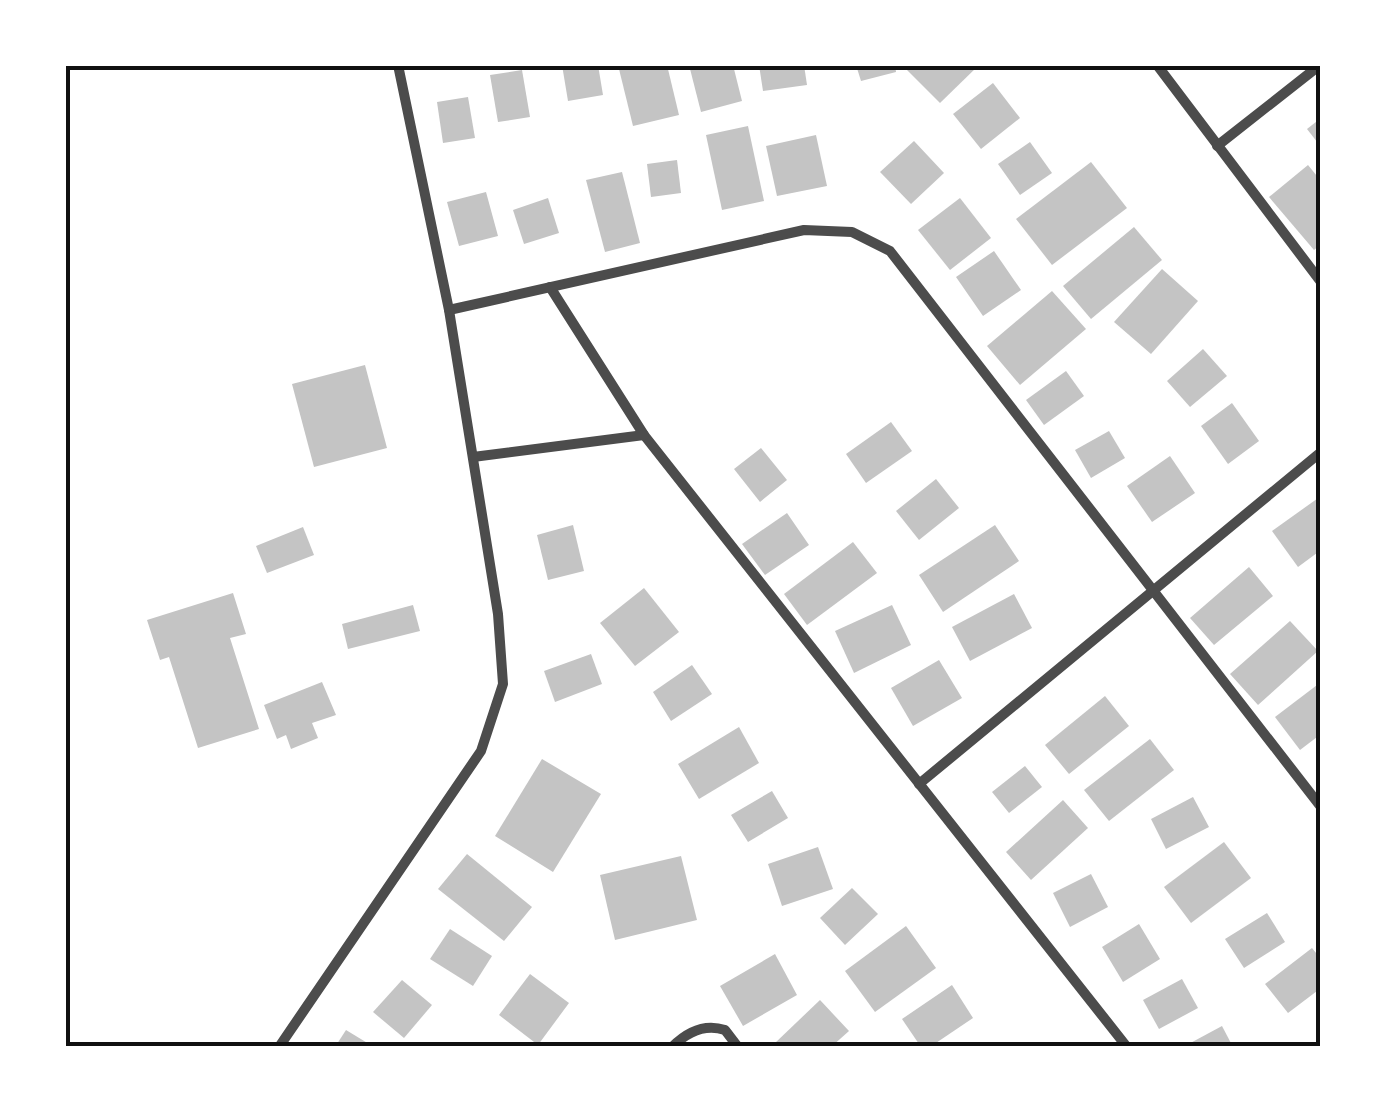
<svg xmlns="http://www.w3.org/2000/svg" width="1386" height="1112" font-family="Overpass,sans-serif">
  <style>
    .building { fill: #c4c4c4 }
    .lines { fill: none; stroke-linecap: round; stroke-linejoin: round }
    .minor { stroke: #4c4c4c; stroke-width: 10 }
    .neatline { fill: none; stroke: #111; stroke-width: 4 }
  </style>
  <rect width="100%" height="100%" fill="#fff"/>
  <g class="building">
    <polygon points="562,65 598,65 603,95 568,101"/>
    <polygon points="618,65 667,65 679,115 633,126"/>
    <polygon points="689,65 733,65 742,101 701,112"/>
    <polygon points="759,65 804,65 807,85 763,91"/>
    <polygon points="856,65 895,65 896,72 861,81"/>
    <polygon points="912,65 979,65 940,103 907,70"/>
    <polygon points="522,70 530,117 498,122 490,75"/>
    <polygon points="993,83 1020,118 981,149 953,114"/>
    <polygon points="468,97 475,138 443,143 437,102"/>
    <polygon points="1321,118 1321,147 1307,129"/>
    <polygon points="748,126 764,201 722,210 706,135"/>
    <polygon points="816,135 827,186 777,196 766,146"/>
    <polygon points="914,141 944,173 911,204 880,172"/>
    <polygon points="1030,142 1052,173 1020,195 998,164"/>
    <polygon points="677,160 681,193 651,197 647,164"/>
    <polygon points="1091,162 1127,208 1052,265 1016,219"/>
    <polygon points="1308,165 1321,181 1321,244 1314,250 1269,197"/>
    <polygon points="622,172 640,243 605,252 586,180"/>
    <polygon points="486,192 498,236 459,246 447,202"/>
    <polygon points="548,198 559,233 524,244 513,210"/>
    <polygon points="960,198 991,238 950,270 918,230"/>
    <polygon points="1134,227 1162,260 1091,319 1063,286"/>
    <polygon points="994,251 1021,290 983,316 956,277"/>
    <polygon points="1162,269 1198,301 1151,354 1114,322"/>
    <polygon points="1052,291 1086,329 1020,385 987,346"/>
    <polygon points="1203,349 1227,376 1190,407 1167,381"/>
    <polygon points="365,365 387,448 314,467 292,384"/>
    <polygon points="1066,371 1084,396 1044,425 1026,400"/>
    <polygon points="1232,403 1259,441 1228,464 1201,426"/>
    <polygon points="891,422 912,451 866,483 846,454"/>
    <polygon points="1109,431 1125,458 1091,478 1075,450"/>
    <polygon points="761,448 787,480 760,502 734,469"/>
    <polygon points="1170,456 1195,493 1152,522 1127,486"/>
    <polygon points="936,479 959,508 919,540 896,511"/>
    <polygon points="1321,496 1321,550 1298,567 1272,531"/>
    <polygon points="787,513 809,545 765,575 742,544"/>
    <polygon points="573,525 584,571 548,580 537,535"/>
    <polygon points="995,525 1019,561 943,612 919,575"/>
    <polygon points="303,527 314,555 267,573 256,546"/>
    <polygon points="853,542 877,573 807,625 784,594"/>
    <polygon points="1249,567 1273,596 1214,645 1190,618"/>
    <polygon points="644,588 679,632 635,666 600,623"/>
    <polygon points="233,593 246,634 230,638 259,729 198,748 169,657 160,660 147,620"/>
    <polygon points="1014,594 1032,628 970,661 952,627"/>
    <polygon points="413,605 420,631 348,649 342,624"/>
    <polygon points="892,605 911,645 854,673 835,631"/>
    <polygon points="1290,621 1318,651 1258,705 1230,674"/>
    <polygon points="591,654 602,684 555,702 544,671"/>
    <polygon points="939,660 962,698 913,726 891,688"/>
    <polygon points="692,665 712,694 671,721 653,692"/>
    <polygon points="322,682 336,715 312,723 318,738 291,749 286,735 277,739 264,705"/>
    <polygon points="1321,682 1321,734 1300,750 1275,717"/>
    <polygon points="1105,696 1129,726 1069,774 1045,745"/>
    <polygon points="739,727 759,763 699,799 678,764"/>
    <polygon points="1150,739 1174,770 1109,821 1084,790"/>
    <polygon points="542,759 601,794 553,872 495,836"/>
    <polygon points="1025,766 1042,787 1009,813 992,792"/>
    <polygon points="772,791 788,818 748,842 731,815"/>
    <polygon points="1193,797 1209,827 1166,849 1151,819"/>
    <polygon points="1063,800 1088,828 1031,880 1006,852"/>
    <polygon points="1224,842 1251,878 1191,923 1164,887"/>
    <polygon points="818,847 833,889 782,906 768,864"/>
    <polygon points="467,854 532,907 504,941 438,889"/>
    <polygon points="681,856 697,920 615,940 600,875"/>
    <polygon points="1091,874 1108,907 1070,927 1053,893"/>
    <polygon points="852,888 878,914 845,945 820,918"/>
    <polygon points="1267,913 1285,942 1244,968 1225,939"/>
    <polygon points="1139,924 1160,959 1123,982 1102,947"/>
    <polygon points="906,926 936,968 875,1012 845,971"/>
    <polygon points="450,929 492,956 473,986 430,959"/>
    <polygon points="1312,948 1321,959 1321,988 1288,1013 1265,984"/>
    <polygon points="775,954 797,995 743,1026 720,986"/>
    <polygon points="530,974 569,1003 538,1045 499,1015"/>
    <polygon points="1182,979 1198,1008 1159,1029 1143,1000"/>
    <polygon points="402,980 432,1005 404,1038 373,1012"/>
    <polygon points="952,985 973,1018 930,1047 921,1047 902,1019"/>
    <polygon points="820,1000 849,1031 831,1047 777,1047 774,1044"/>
    <polygon points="1222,1026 1233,1047 1183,1047"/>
    <polygon points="346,1030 374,1047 335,1047"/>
  </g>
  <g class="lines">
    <g class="minor">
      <polyline points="1157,65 1321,282"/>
      <polyline points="1217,146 1320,65"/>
      <polyline points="550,287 644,435 1127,1047"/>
      <polyline points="449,310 804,230 852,232 890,251 1321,807"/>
      <polyline points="473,457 644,435"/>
      <polyline points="919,784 1321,452"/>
      <polyline points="279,1047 481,751 503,684 498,614 449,310 398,65"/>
      <path d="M 672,1047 C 687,1032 704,1023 725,1030 L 738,1047"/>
    </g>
  </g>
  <rect width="1386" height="1112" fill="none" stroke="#ffffff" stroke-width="135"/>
  <rect x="68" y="68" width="1250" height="976" class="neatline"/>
</svg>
